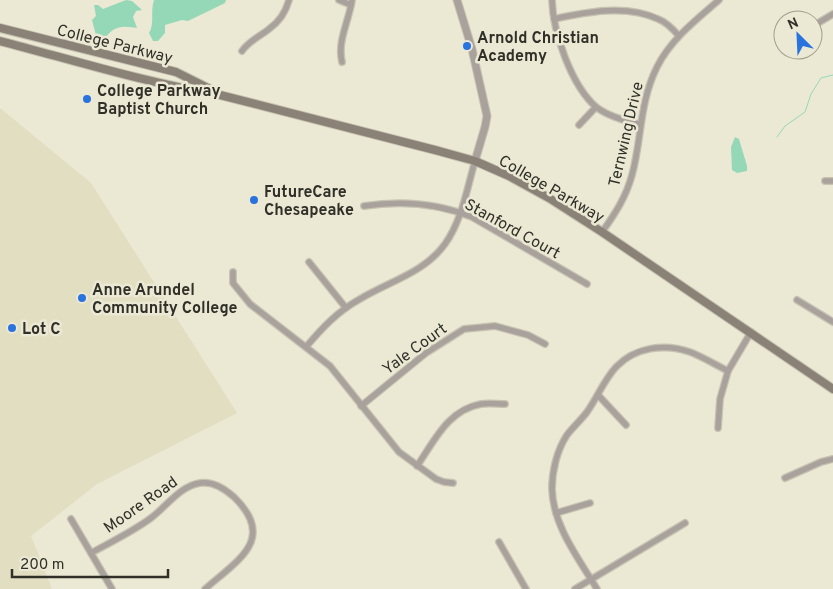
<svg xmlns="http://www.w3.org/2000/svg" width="833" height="589" font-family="Overpass,sans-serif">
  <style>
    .built { fill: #e2dec2 }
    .water { fill: #95d8b8 }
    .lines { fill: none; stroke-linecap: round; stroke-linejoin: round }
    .stream { stroke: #95d8b8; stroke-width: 1 }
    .minor-casing { stroke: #c6c3b2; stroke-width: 8 }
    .tertiary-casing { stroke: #c6c3b2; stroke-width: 9 }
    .secondary-casing { stroke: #c6c3b2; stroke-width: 10 }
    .minor { stroke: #a9a29c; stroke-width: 5.5 }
    .tertiary { stroke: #a9a29c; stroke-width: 7 }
    .secondary { stroke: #8a8177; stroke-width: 8 }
    .poi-dot { fill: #2973df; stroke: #ebe8d4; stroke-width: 2 }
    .labels { text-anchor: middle; stroke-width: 5; stroke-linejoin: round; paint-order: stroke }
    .poi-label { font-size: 16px; font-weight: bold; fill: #313028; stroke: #ebe8d4; text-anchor: start }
    .street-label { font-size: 16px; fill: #313028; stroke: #ebe8d4 }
  </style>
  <rect width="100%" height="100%" fill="#ebe8d4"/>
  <polygon class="built" points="0,108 91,183 237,413 97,484 31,536 52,589 0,589"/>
  <g class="water">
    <path d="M 126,0 L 132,1 L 142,10 L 136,11 L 133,17 L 137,28 C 129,27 121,25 113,30 C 107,34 106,40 97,39 L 92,20 L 96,16 L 94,5 L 98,5 L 103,9 Z"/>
    <path d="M 154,0 L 226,0 L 225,3 L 188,21 L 182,20 L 165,25 L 165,33 L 158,41 L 153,41 L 149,33 C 155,24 150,11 154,0 Z"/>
    <polygon points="735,137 739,139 747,166 747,171 737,173 732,170 731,147"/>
  </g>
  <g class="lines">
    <polyline class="stream" points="777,137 785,126 805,112 811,94 821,78 833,75"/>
    <defs>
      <g id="minor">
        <polyline points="339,0 351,5"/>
        <path d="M 552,0 C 553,32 571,85 596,107 C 608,116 625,121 640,124"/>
        <path d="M 554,19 C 586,12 626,4 658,19 C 666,22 673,29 679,36"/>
        <polyline points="813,26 833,14"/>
        <path d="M 242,51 C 249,41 259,37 269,29 C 279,22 286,11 289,0"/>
        <path d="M 342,62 C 337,41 349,21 352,0"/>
        <polyline points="579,125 596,107"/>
        <polyline points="825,181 833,181"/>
        <path d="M 364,206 C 402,200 437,203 472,217 L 587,284"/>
        <path d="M 602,232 C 615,214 626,197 632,175 C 642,139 639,103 657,67 C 671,39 696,20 719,0"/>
        <polyline points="309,262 346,308"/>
        <polyline points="233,272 233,283 250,304 330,366 399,452 436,479 444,482 453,483"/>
        <polyline points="797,300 833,322"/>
        <path d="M 306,347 C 322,328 338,311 360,299 C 390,281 424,273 445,244 C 462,220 467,189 475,161"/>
        <polyline points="598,395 626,425"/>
        <polyline points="361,406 426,353 464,329 495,326 528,335 545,344"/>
        <polyline points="718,428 720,399 728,371 751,332"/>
        <path d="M 417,466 C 435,440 448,410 481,404 C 489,403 497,404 505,404"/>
        <polyline points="785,478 821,462 833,459"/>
        <polyline points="556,513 590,503"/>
        <polyline points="71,519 112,589"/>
        <polyline points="499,542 526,589"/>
        <path d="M 91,553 C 111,542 132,532 151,518 C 166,507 180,486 200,483 C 213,481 224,488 234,497 C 277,539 238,560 205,589"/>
        <polyline points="575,589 685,523"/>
        <path d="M 597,589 C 579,559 553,526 552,489 C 552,471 557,450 567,435 C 573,427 581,420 587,412 C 597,398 604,380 616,367 C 635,347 665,343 690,352 C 703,357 716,365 728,371"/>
      </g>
      <polyline id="tertiary" points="457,0 472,49 487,116 485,127 475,161"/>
      <g id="secondary">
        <polyline points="0,28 176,72 214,91"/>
        <path d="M 0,41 C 73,60 146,83 220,95 L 435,150 L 475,161 L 509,176 L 549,198 L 602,232 L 833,389"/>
      </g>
    </defs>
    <use href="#minor" class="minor-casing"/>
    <use href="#tertiary" class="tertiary-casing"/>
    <use href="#secondary" class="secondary-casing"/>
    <use href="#minor" class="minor"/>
    <use href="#tertiary" class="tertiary"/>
    <use href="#secondary" class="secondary"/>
  </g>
  <g class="poi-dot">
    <circle cx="467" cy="46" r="5"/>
    <circle cx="87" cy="99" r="5"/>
    <circle cx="254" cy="200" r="5"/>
    <circle cx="82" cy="298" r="5"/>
    <circle cx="12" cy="328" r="5"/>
  </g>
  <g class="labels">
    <g class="poi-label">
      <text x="477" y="43">Arnold Christian<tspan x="477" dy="18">Academy</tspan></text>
      <text x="97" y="96">College Parkway<tspan x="97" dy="18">Baptist Church</tspan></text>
      <text x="264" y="197">FutureCare<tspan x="264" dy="18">Chesapeake</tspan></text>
      <text x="92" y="295">Anne Arundel<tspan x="92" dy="18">Community College</tspan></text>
      <text x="22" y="334">Lot C</text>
    </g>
    <g class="street-label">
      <text transform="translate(115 43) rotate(14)" y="6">College Parkway</text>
      <text transform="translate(625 134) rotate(-77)" y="6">Ternwing Drive</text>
      <text transform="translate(552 188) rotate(30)" y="6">College Parkway</text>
      <text transform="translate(513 228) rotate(29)" y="6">Stanford Court</text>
      <text transform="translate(414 348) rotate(-36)" y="6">Yale Court</text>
      <text transform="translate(140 504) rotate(-35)" y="6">Moore Road</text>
    </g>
  </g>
  <g transform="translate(798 35) rotate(336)"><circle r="24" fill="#ebe8d4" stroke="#a19e8f"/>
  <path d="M0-4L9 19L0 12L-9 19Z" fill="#2973df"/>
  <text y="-8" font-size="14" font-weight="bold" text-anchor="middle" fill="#313028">N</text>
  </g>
  <path d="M12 569v8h156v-8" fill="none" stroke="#313028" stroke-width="2.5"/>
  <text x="20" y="569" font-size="15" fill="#313028" stroke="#ebe8d4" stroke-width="4" paint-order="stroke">200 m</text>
</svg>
